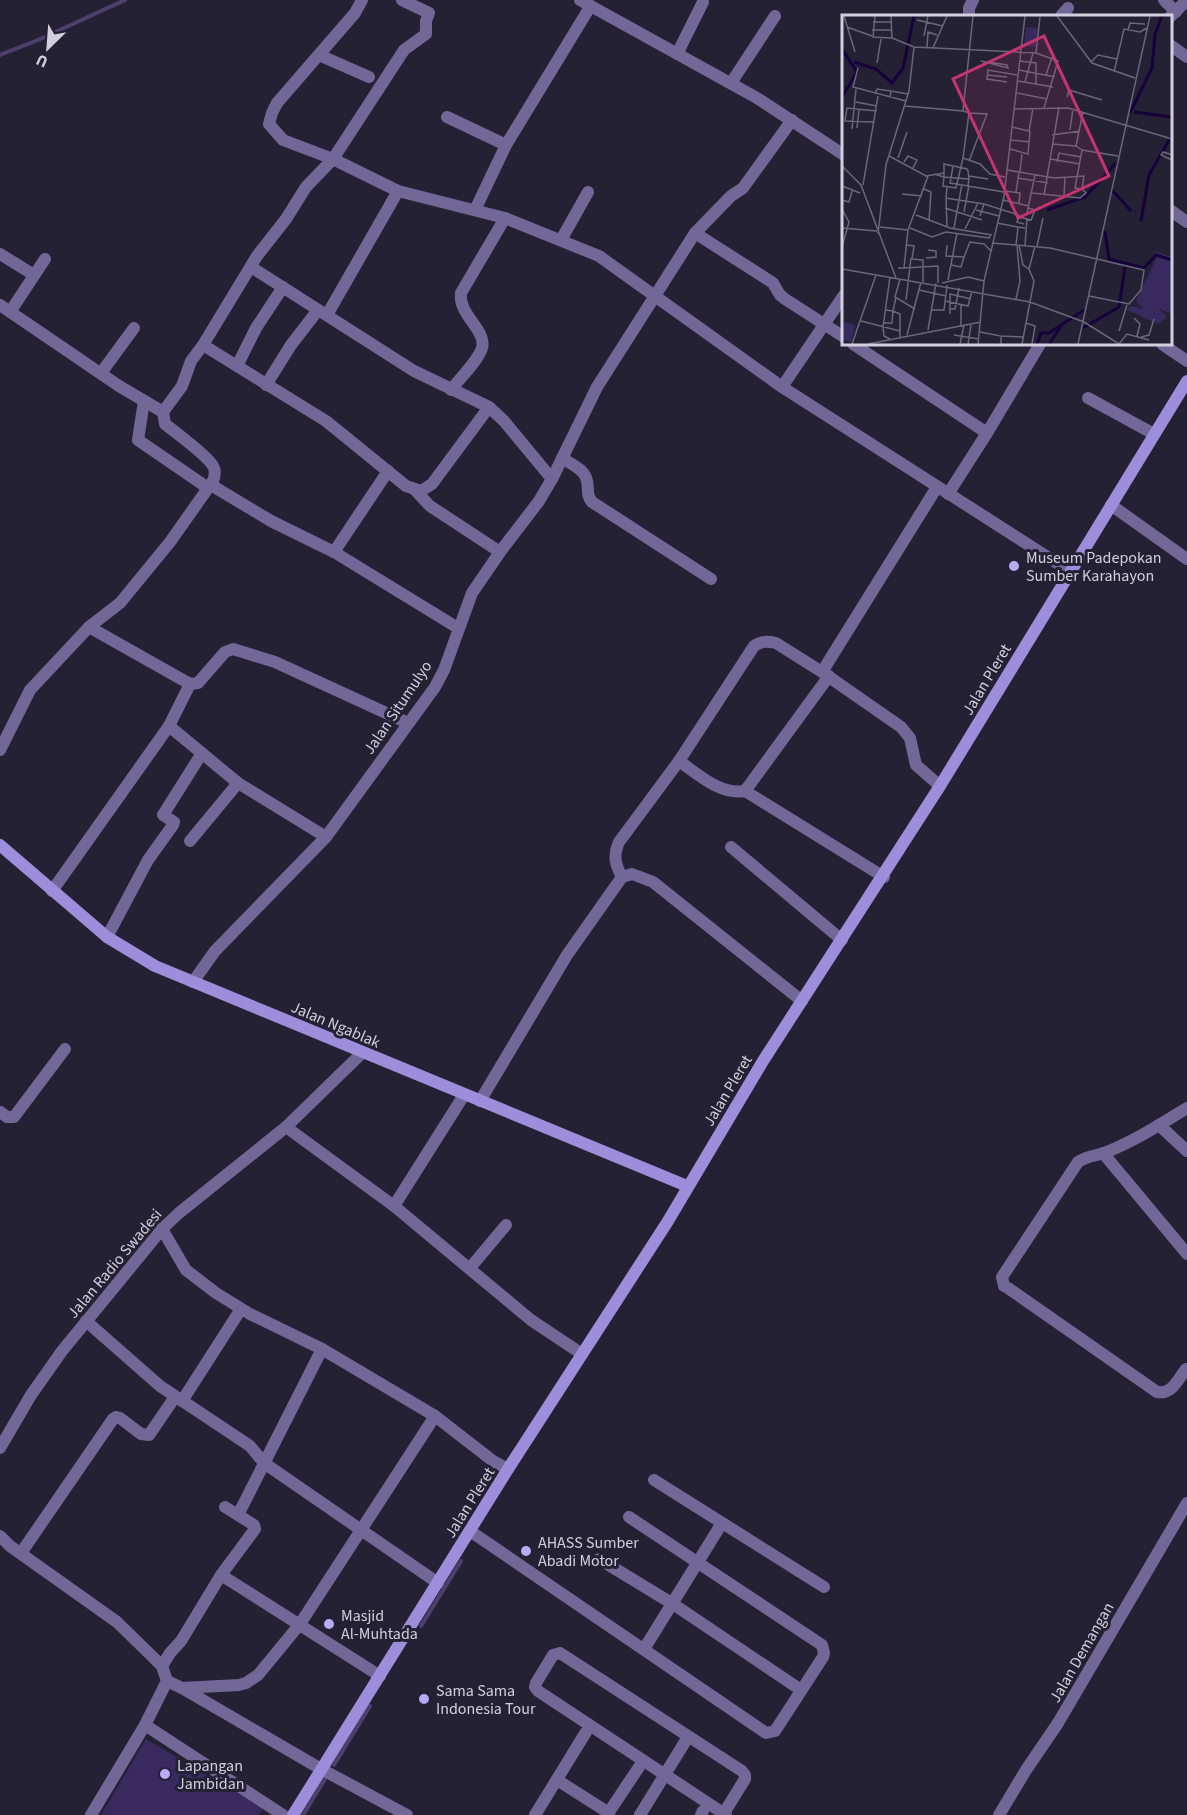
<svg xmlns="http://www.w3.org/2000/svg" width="1187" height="1815" font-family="'Source Sans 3',sans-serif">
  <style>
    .garden { fill: #382a5e }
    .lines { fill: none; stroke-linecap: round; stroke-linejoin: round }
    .stream { stroke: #503e6d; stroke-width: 4 }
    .street { stroke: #726898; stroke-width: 12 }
    .secondary { stroke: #9e8dda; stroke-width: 12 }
    .poi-dot { fill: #baaaf6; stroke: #252135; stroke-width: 2 }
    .labels { text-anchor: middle; stroke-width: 6; stroke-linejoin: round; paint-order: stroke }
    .poi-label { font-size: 16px; fill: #d2d0de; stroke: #252135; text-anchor: start }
    .street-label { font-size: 16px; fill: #d2d0de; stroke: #252135 }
    .inset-river { fill: none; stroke: #18003c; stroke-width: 3 }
    .inset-road { fill: none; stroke: #6a6779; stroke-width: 1.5 }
    .view { fill: #c4346f; fill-opacity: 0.15; stroke: #c4346f; stroke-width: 3 }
    .inset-edge { fill: none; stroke: #d2d0de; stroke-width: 3 }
  </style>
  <rect width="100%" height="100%" fill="#252135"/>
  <polygon class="garden" points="146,1739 263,1808 259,1815 101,1815"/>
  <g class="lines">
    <g class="stream">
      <polyline points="0,55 38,40 125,0"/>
      <polyline points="421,1626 461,1561"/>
      <polyline points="334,1765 370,1706"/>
      <polyline points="303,1815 325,1779"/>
    </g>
    <g class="street">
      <polyline points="362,0 355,13 277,103 272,113 269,124 283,140 333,159 398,191 505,218 599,256 782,387 1071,572"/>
      <polyline points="580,0 757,98 844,155"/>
      <polyline points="1164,0 1176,12"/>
      <polyline points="969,16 969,8 973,0"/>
      <polyline points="1061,16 1068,8"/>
      <polyline points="1170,17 1187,0"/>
      <polyline points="1170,45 1187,57"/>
      <polyline points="677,54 703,2"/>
      <polyline points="319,55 369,77"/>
      <polyline points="731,83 775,16"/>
      <polyline points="447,117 506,145"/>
      <polyline points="475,210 506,145 590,7"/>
      <polyline points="1170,210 1187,222"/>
      <polyline points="695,233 773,283 780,295 785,299 844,337"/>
      <polyline points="561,240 588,192"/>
      <polyline points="0,254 34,275"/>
      <polyline points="251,267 414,371 489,407 504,421 552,479"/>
      <polyline points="0,305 119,386 163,412"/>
      <polyline points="10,312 45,259"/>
      <polyline points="327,315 398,191"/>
      <polyline points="853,344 987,433"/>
      <polyline points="1162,344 1187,361"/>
      <polyline points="203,345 326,421 406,486 421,491 432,484 489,407"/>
      <polyline points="237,366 256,328 283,287"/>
      <polyline points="101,373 134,328"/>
      <polyline points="266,385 291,345 318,310"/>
      <polyline points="782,387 844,295"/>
      <path d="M 451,390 C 459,379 478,361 482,348 C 487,330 458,315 461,293 L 505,218"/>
      <polyline points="1088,398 1154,434"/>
      <polyline points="144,401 138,440 208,488"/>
      <path d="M 562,458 C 569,463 584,469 586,478 C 590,487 585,494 592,502 L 711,579"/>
      <polyline points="211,485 271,521 334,552 458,628"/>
      <polyline points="414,489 430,506 500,552"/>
      <polyline points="948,494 987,433 1040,344"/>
      <polyline points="1111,505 1187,559"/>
      <polyline points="334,552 388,471"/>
      <polyline points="89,627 190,684 198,683 225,652 233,649 275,662 408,723"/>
      <polyline points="822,672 937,487"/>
      <polyline points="169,726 238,783 326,837"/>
      <path d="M 0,750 L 30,690 L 89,627 L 120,603 L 170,542 L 213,481 C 215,476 216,471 213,466 C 207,455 176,433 165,424 L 163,412 L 182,386 L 191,361 L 203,345 L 257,256 L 286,219 L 306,187 L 333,159 L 404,50 L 426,34 L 426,21 L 429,13 L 402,0"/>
      <path d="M 679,761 C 699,775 720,795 745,791 L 884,877"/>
      <polyline points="745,791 829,676"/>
      <polyline points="190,841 238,783"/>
      <polyline points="731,847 842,940"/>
      <path d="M 622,877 C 615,864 613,856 619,842 L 679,761 L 754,646 C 762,641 767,641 776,643 L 822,672 L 901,727 L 910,738 L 916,765 L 940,786"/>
      <polyline points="52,891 169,726 190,684"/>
      <polyline points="107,937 148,860 173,825 174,822 163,815 202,753"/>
      <polyline points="193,982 215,951 326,837 435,687 444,670 472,593 500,552 539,501 552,479 597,387 695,233 731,196 743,188 792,120"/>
      <polyline points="480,1101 567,955 622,877 632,874 653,882 802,1001"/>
      <polyline points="0,1112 7,1117 14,1117 65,1049"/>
      <polyline points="1159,1125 1187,1151"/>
      <polyline points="286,1127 394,1206 531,1320 582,1354"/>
      <polyline points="1103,1153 1187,1254"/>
      <polyline points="394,1206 464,1095"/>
      <polyline points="162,1229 186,1270 216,1293 250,1314 322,1349 435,1416 493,1461 508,1469"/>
      <polyline points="470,1268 506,1225"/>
      <polyline points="86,1321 160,1386 250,1446 264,1463 438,1583"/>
      <polyline points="322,1349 238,1515 254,1525 255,1529 221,1575 380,1676"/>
      <path d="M 1186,1369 C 1178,1379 1172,1395 1157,1392 L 1008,1288 L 1004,1286 L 1002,1277 L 1078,1162 C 1087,1156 1095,1156 1104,1153 C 1133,1142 1161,1124 1187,1108"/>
      <polyline points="182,1401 241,1309"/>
      <polyline points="0,1448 31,1395 62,1351 162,1229 179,1213 286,1127 362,1053"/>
      <polyline points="654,1480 824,1587"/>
      <polyline points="225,1507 238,1515"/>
      <polyline points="470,1531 766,1733 775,1731 823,1657 824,1653 822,1645 629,1517"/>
      <polyline points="0,1536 10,1546 117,1622 162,1666 167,1681 145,1725 91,1815"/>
      <polyline points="21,1553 113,1419 116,1417 120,1418 141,1434 149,1435 175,1397"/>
      <polyline points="599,1559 673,1604 801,1690"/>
      <polyline points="644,1649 722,1523"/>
      <polyline points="162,1666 170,1653 181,1641 221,1575"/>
      <polyline points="167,1681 182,1688 321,1769 407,1815"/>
      <polyline points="182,1688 239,1685 246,1683 258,1675 300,1624 435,1416"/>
      <polyline points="145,1725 283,1815"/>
      <polyline points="557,1780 609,1813"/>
      <polyline points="724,1813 745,1779 745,1775 742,1771 560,1653 553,1655 536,1683 535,1687 538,1691 726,1815"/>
      <polyline points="535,1815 586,1732"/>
      <polyline points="607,1815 639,1767"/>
      <polyline points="640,1815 688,1737"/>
      <polyline points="701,1815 703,1811"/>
      <polyline points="999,1815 1026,1770 1058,1723 1187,1503"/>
    </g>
    <g class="secondary">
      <polyline points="0,845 107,937 155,966 687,1186"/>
      <polyline points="293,1815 508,1469 668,1221 763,1061 940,786 1187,381"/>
    </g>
  </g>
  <g class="poi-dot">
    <circle cx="1014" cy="566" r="6"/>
    <circle cx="526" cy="1551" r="6"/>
    <circle cx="329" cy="1624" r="6"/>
    <circle cx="424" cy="1699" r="6"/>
    <circle cx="165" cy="1774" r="6"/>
  </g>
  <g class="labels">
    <g class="poi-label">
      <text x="1026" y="563">Museum Padepokan<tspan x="1026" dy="18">Sumber Karahayon</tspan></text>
      <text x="538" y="1548">AHASS Sumber<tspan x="538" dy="18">Abadi Motor</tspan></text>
      <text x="341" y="1621">Masjid<tspan x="341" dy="18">Al-Muhtada</tspan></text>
      <text x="436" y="1696">Sama Sama<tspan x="436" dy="18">Indonesia Tour</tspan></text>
      <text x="177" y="1771">Lapangan<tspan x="177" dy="18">Jambidan</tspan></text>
    </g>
    <g class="street-label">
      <text transform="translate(986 679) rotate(-59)" y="6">Jalan Pleret</text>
      <text transform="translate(397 707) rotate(-56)" y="6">Jalan Situmulyo</text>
      <text transform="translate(336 1024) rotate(23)" y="6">Jalan Ngablak</text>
      <text transform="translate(727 1090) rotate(-59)" y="6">Jalan Pleret</text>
      <text transform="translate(114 1263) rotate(-50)" y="6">Jalan Radio Swadesi</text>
      <text transform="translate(469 1502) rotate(-58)" y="6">Jalan Pleret</text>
      <text transform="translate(1081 1652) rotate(-60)" y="6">Jalan Demangan</text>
    </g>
  </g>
  <g transform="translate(842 15)">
    <rect width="330" height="330" fill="#252135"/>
    <path d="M 312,236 L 330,242 L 330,299 L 316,293 L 325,302 L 316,309 L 285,295 L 288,291 L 301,294 L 294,286 L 314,244 Z" fill="#382a5e"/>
    <path d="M 184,12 L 196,13 L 194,32 L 182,31 ZM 2,307 L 13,310 L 9,327 L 0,325 Z" fill="#382a5e"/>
    <path class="inset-river" d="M 0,34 L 15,57 L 0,82M 12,47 L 34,54 L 50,68 L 61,53 L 72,1M 292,97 L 330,102M 288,98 L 310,53 L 313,19 L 320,1M 270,175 L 289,196M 205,195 L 243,182 L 274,148M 299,206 L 307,160 L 330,120M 263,216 L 267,244 L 302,253 L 314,240 L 330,245M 241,313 L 277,292 L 283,252M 195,329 L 199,318 L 207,318 L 242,295M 207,329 L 220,310"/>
    <path class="inset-road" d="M 2,1 L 13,37M 33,1 L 31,22 L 50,23M 49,1 L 50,23 L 72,32 L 194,38M 131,1 L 121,96 L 127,98 L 121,143 L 138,149 L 148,159 L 163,162M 215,1 L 250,48 L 293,63M 198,2 L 194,38 L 216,46 L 202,93M 75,5 L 101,11M 31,7 L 50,7M 5,12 L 30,21M 30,15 L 49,15M 286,15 L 288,8 L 303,9M 82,21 L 86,1M 85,33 L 86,17 L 95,20M 91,33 L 105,1M 139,46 L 166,53 L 165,50 L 147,47M 178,46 L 194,48 L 194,69M 249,47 L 256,40 L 275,44M 35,48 L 39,24M 16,53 L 11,72 L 64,86M 177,55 L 213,62M 272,57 L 282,14 L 298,17 L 305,13M 145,60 L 165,62M 204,60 L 210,42M 176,66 L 211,72M 165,67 L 145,64 L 146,55 L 175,60M 183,67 L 191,38M 175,78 L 205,84M 33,79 L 35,74 L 49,76M 225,82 L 227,75 L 260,85M 48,83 L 49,76 L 66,79M 14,87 L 35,91M 63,91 L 121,96M 172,94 L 226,93 L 330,124M 32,107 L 3,106 L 5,93 L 35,96M 170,112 L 187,116 L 191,93M 15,113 L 17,94M 10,114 L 14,74M 228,115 L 231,94M 210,120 L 238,116M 169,125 L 188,127M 210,129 L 234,131M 168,134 L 186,139 L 188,116M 240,135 L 276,141M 330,140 L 321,137 L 319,140 L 330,145M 47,141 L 84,161 L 102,158M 56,143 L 65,117M 208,144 L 238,149M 127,146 L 145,99 L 127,98M 62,147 L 66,141 L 75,145 L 71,153M 215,147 L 217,138 L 239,142M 0,151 L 19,170 L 54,263M 165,155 L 212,163 L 242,161 L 240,174 L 244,178 L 238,183 L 190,178M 178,157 L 180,139M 92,159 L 102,162 L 101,171 L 114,173 L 121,143M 127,161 L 146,164M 176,163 L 206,168M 108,168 L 162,177M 108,169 L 111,151M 21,170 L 36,81M 126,170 L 127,164 L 126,156 L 125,154 L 102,149 L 102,162 L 127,164M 0,171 L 18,178M 105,172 L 104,183 L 142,189M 82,174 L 89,177 L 87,206M 240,174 L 233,173 L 240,135 L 234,131 L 241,97M 163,176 L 178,178 L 177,188M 174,177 L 177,157M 60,179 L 80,181M 202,180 L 217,92M 222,181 L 223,162M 104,183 L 105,211M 0,185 L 7,187 L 10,176M 161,185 L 187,191M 103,193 L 140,205M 0,194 L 7,207 L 0,232M 134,195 L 157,201M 122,197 L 127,170M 185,198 L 193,160M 74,200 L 108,213 L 150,220M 138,201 L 142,189 L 177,200 L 175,207 L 182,209M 177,202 L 189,205 L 193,195 L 186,193M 155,208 L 176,212M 38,212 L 66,215M 0,213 L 35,216M 68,213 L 90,222 L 104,217 L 147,223 L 149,219M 112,213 L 120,169M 123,214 L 136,188M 36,219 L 44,150 L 67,76 L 72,32M 150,228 L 208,233 L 302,255 L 299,275 L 287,289 L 247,281M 65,230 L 72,231 L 70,244M 105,230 L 104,241 L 122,242 L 128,227 L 142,229 L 149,236M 174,230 L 176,212 L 183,213M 177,230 L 181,250 L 187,254M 183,230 L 185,204M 195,231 L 201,203M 84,243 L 94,242 L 94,236 L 86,235M 70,244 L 81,245 L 81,267M 109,250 L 119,252 L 122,242M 56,253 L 62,253 L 66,215 L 86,161M 62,253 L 96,251 L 96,268M 0,254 L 188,287 L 242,307 L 277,329 L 285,319 L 307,325M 58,264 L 53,282 L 73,294M 106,265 L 115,218M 100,268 L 126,262 L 142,266M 77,275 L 104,281M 54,282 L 51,296 L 58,299 L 58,322M 174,284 L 178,266 L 175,230M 64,285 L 69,243M 103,286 L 126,291 L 130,276M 108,294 L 113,294 L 117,273M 90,295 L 102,295 L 105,270M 108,299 L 108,279 L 129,284M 292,303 L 298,309 L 295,321M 19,306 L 58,316M 41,308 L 50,308 L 51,296 L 43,295M 184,308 L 193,311 L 190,329M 119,310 L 119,289M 86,315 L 94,268M 277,316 L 285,290M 138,317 L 159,321 L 159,329M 65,320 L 79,267M 112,320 L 137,324M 158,321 L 182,322M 299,322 L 307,320 L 312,304M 48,324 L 42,321 L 41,312 L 48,262M 10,329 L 34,260M 26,329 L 139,307M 118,329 L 122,310M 126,329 L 129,310M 136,329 L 142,266 L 162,181 L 183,1M 180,329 L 192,266 L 187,254 L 193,231M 236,329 L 308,1"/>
    <path class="view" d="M 202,21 L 267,161 L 176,203 L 111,64 Z"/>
    <rect width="330" height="330" class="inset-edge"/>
  </g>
  <g transform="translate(48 48) rotate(205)" stroke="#252135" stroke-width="4.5" paint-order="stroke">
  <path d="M0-4.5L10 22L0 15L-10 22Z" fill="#d2d0de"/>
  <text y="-9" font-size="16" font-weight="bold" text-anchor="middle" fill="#d2d0de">U</text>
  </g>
</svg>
